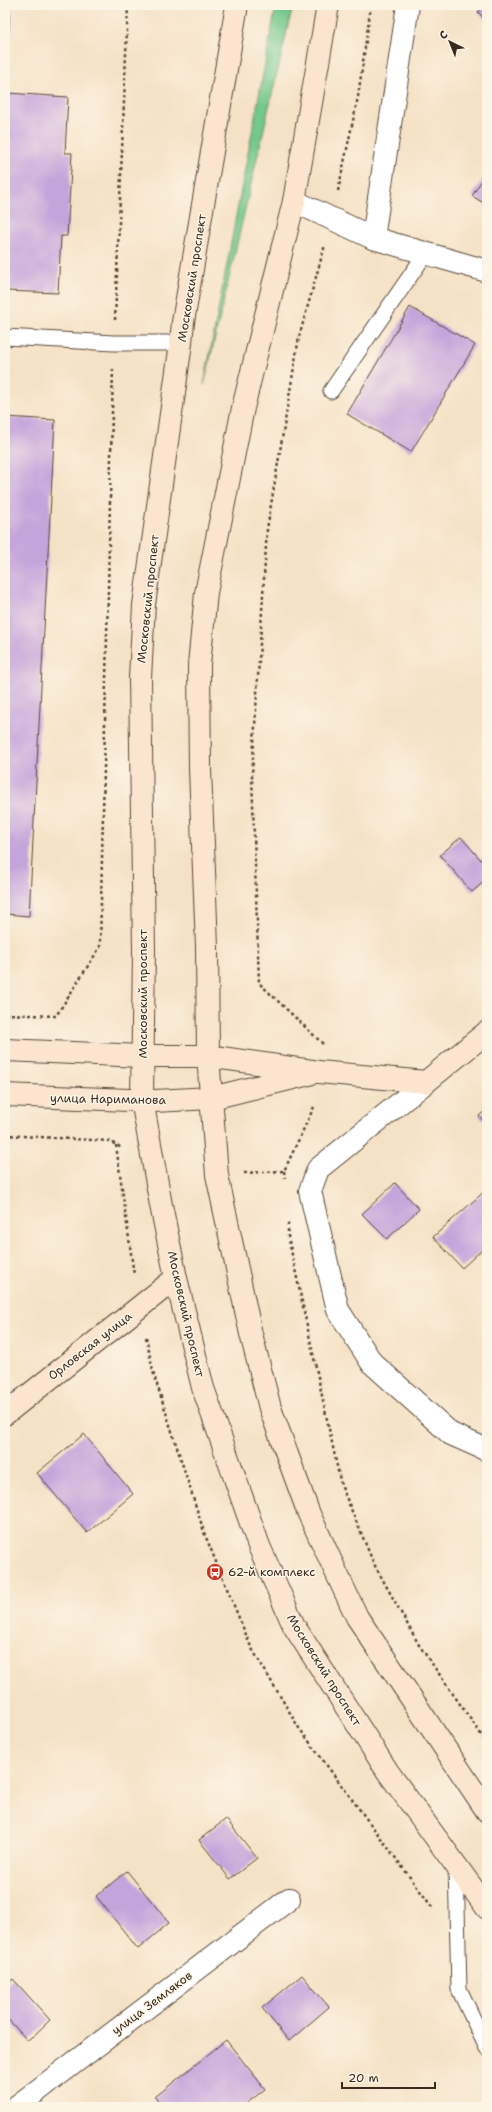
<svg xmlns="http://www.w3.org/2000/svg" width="492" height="2112" font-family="'Shantell Sans',sans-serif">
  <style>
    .green { fill: #73c88c; stroke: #577955 }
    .building { fill: #c5a3db }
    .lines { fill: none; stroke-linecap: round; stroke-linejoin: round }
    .lane-casing { stroke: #574637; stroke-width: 17 }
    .street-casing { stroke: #574637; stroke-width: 24 }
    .secondary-casing { stroke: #574637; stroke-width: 24 }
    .path { stroke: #574637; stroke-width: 2.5; stroke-dasharray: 3 3; stroke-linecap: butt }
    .lane { stroke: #fff; stroke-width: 15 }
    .street { stroke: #fff; stroke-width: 22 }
    .secondary { stroke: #fbe5cf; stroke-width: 22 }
    .labels { text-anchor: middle; stroke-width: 3; stroke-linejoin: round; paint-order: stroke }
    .street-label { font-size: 12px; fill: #3b2a1e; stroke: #fcf5e5 }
    .poi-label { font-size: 12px; fill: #3b2a1e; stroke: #fcf5e5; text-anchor: start }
  </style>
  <rect width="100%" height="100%" fill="#fcf5e5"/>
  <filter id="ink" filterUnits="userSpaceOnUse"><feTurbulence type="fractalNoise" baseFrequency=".025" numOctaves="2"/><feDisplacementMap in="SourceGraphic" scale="8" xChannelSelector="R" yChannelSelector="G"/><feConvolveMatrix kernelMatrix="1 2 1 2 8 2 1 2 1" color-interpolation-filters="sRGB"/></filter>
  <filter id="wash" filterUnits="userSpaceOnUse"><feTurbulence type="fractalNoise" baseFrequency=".012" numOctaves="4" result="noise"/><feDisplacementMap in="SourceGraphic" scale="16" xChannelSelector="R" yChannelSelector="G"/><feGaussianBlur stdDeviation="0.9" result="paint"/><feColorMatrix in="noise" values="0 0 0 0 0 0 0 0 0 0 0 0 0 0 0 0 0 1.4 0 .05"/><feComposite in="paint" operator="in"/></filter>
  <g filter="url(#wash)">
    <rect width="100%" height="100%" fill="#f5e2c6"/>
    <polygon class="green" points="275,5 293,5 204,385 275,11"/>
    <g id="blocks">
      <g class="building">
        <polygon points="5,5 10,5 6,88 5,88"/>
        <polygon points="486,5 487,5 487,22 478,12"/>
        <polygon points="7,93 68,97 65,153 72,153 67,236 61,236 58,293 5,291 5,128"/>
        <polygon points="487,172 487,205 472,196"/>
        <polygon points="410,307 475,345 411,452 347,414"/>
        <polygon points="5,417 55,420 29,916 5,914"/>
        <polygon points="461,837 487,867 487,879 472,892 440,855"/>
        <polygon points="487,1109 487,1125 479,1116"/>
        <polygon points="395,1183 419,1209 387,1239 362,1214"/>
        <polygon points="487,1189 487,1245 462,1268 433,1237"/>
        <polygon points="84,1434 133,1494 87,1533 37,1473"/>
        <polygon points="226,1819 257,1858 230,1879 199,1840"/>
        <polygon points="127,1871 169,1923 138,1949 96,1896"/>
        <polygon points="302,1975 329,2007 289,2041 262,2008"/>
        <polygon points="13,1979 50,2020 28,2041 5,2016 5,1986"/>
        <polygon points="226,2040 265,2089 242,2107 163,2107 155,2097"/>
      </g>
    </g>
  </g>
  <g filter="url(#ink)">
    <use href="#blocks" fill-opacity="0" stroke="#574637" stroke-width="1"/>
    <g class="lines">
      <defs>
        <g id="lane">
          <polyline points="5,337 114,343 181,343"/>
          <polyline points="331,391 426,253"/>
          <polyline points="456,1865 459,1989 487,2048"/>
        </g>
        <g id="street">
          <polyline points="294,201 373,238 487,271"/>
          <polyline points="373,238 408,5"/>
          <polyline points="426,1082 318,1169 310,1191 338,1310 372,1363 451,1434 487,1450"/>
          <polyline points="16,2107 289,1899"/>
        </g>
        <g id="secondary">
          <polyline points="237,5 183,322 181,343 144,605 140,678 144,950 142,1100 161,1205 176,1278 203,1388 259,1546 294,1626 388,1772 487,1908"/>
          <polyline points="328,5 294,201 243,408 206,593 199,665 200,769 207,947 208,1056 217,1175 251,1334 270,1408 309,1514 357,1617 487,1811"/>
          <polyline points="5,1050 142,1056 208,1056 319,1072 426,1082 487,1032"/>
          <polyline points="5,1095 154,1101 212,1098 309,1074"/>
          <polyline points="5,1414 176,1278"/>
        </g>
      </defs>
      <use href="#lane" class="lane-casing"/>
      <use href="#street" class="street-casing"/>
      <use href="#secondary" class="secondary-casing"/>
      <g class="path">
        <polyline points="338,191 358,97 371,5"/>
        <polyline points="115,320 128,5"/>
        <polyline points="5,1014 56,1016 100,947 113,367"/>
        <polyline points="323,1044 259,983 252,775 267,529 299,337 325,245"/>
        <polyline points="5,1135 109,1141 122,1148"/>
        <polyline points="116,1145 134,1275"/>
        <polyline points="284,1171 285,1178"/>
        <polyline points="244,1173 284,1171 314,1107"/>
        <polyline points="288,1223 288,1236 341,1485 374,1564 419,1645 487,1743"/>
        <polyline points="146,1337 154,1375 205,1535 251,1647 299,1728 432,1907"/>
        <polyline points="483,1977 487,1982"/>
      </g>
      <use href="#lane" class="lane"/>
      <use href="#street" class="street"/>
      <use href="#secondary" class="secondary"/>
    </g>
  </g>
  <defs>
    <symbol id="bus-disc" viewBox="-11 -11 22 22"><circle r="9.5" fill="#c8321e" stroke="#fcf5e5"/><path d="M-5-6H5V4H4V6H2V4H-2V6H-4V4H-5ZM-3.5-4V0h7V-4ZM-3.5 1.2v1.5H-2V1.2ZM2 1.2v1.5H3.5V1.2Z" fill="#fff"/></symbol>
  </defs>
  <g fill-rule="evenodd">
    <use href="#bus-disc" x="205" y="1562" width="20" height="20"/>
  </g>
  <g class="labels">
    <g class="street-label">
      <text transform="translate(192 278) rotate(-81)" y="4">Московский проспект</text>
      <text transform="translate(148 599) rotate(-84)" y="4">Московский проспект</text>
      <text transform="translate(143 994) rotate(-90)" y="4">Московский проспект</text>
      <text transform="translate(108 1099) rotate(1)" y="4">улица Нариманова</text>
      <text transform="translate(186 1314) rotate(77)" y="4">Московский проспект</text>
      <text transform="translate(90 1346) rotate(-38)" y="4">Орловская улица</text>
      <text transform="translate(324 1670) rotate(58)" y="4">Московский проспект</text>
      <text transform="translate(152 2003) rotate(-37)" y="4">улица Земляков</text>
    </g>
    <g class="poi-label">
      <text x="228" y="1576">62-й комплекс</text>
    </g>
  </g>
  <rect width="492" height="2112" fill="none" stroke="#fcf5e5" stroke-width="20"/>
  <g transform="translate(450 42) rotate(317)" stroke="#fcf5e5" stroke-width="3" paint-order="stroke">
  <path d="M0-3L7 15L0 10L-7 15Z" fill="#3b2a1e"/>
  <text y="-6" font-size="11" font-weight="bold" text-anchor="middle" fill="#3b2a1e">С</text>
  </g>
  <path d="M342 2082v6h93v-6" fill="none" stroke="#3b2a1e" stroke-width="2"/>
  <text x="348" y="2082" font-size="12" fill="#3b2a1e" stroke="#fcf5e5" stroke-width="3" paint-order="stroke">20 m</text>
</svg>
